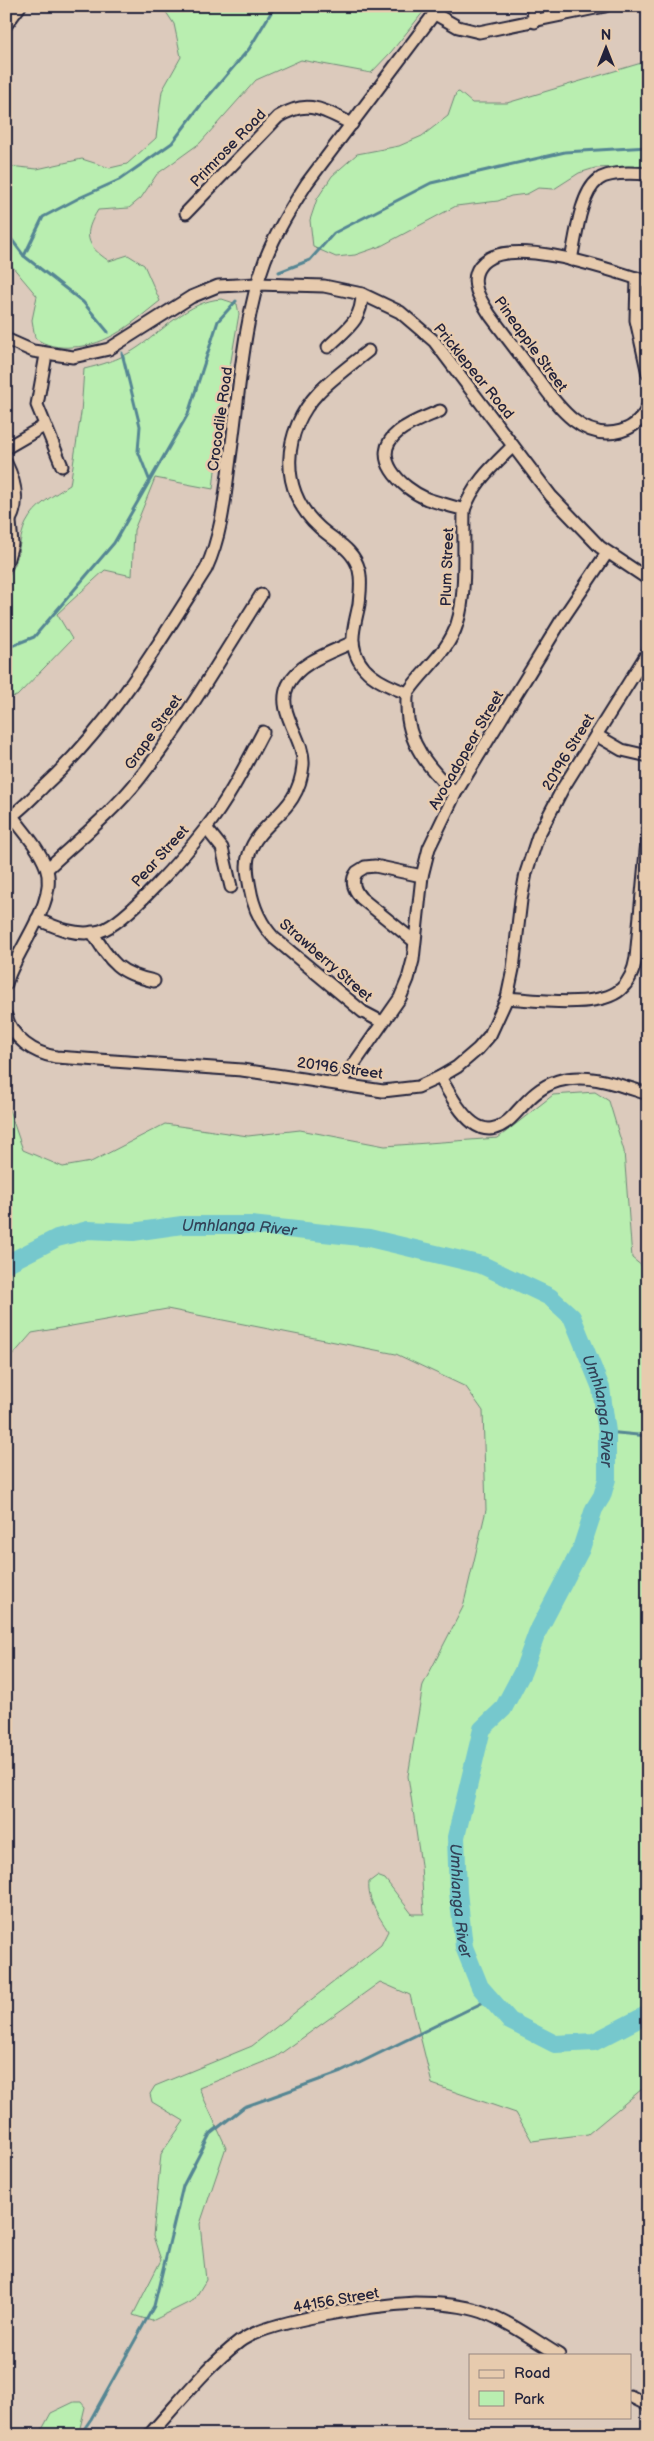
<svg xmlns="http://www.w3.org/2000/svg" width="654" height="2441" font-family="'Balsamiq Sans',sans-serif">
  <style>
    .green { fill: #b9eeb0; stroke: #6e8876 }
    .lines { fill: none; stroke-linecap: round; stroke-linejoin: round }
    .stream { stroke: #548693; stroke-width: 3 }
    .river { stroke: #76c8cd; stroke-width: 18 }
    .minor-casing { stroke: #22223b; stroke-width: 15 }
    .minor { stroke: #e7cbae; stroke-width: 11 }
    .labels { text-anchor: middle; stroke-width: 5; stroke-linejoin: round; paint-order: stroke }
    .street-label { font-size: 15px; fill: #22223b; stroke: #e7cbae }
    .water-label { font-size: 16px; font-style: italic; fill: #334358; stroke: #e7cbae }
  </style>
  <rect width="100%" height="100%" fill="#dccabc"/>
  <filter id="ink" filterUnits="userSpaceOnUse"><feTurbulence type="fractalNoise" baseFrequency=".02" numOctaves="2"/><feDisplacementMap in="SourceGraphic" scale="10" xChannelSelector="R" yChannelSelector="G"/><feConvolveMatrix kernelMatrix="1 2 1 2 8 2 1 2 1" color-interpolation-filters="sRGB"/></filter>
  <g filter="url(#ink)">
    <g class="green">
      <path d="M 162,6 L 428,6 L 391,52 L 371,73 L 301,60 L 256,80 L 200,143 L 157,174 L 141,198 L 129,208 L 98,210 C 83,234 85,245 109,261 L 128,255 L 144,265 L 160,301 C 133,322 109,346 72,347 C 59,348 46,346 35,338 L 32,320 L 37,296 L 6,259 L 6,155 L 9,166 L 37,169 L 82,159 L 110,168 L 127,164 L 156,138 L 162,91 L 181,57 L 174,24 Z"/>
      <polygon points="648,61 648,166 595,168 579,173 554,189 538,188 527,194 511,196 498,201 456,206 381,246 355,255 336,257 313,247 310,220 317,199 332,176 357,154 399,146 422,136 448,116 456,93 459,92 472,103 507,103"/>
      <path d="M 222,299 L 237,304 L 239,314 L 220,425 L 213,489 L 155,478 L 134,530 L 132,576 L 105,570 L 57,614 L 72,639 L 17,696 L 6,698 L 6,578 C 21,564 17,541 26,523 C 35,505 54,495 70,485 L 81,413 L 84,369 C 101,365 118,360 134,350 C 161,333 189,300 222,299 Z"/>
      <path d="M 595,1092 L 609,1101 L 624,1151 L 632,1258 L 648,1271 L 648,2084 L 588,2134 L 532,2141 L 516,2113 L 432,2084 L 410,1995 L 380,1982 L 276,2057 L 199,2088 L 226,2147 L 200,2224 L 206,2280 L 194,2300 L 152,2321 L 133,2315 L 161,2260 L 153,2236 L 161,2154 L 184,2121 L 152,2102 L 150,2094 L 155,2086 L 252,2046 L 381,1945 L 388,1931 C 379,1916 367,1901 369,1882 L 377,1876 L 385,1879 L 412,1914 L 424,1914 L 421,1865 L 408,1776 L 423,1685 L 463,1607 L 486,1510 L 483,1411 L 466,1387 L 396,1354 L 167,1309 L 32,1333 L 6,1363 L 6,1101 L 23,1150 L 63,1167 L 91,1162 L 165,1124 L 248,1136 L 300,1130 L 385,1146 L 498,1138 L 553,1095 Z"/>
      <polygon points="74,2402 81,2402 85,2407 80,2428 82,2435 39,2435 51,2413"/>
    </g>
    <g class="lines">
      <g class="stream">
        <polyline points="6,232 24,256 83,302 108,332"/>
        <polyline points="24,256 43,217 79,198 119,180 172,143 200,106 249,49 275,6"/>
        <polyline points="279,272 310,260 334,233 431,183 565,152 648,147"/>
        <polyline points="122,353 140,426 138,451 149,479"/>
        <polyline points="6,648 34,637 114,543 188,414 218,321 236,301"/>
        <polyline points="607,1432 648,1436"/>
        <polyline points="80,2435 91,2419 154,2306 183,2186 210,2134 244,2107 341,2072 490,1999"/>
      </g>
      <path class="river" id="s1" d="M 6,1264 L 57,1238 L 88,1230 L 133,1232 L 182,1225 L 251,1225 L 369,1238 L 482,1265 L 550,1297 L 572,1317 L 601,1388 L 607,1432 L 607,1479 L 602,1496 L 594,1509 L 581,1549 L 537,1633 L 523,1671 L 503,1709 L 482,1729 L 456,1837 L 458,1892 L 464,1947 L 480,1987 L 510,2021 L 555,2044 L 594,2042 L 648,2014"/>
      <defs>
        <g id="minor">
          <polyline points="532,6 535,22"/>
          <polyline points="435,14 458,27 479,32 605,6"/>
          <polyline points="6,25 20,6"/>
          <path d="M 186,213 L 278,117 C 308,98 323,110 352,124"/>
          <path d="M 571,260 C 576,237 580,194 598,180 C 609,171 635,173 648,174"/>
          <polyline points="637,278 636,320 648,374"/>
          <path d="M 648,282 C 614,271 505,232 480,266 C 468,282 481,301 490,315 C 504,334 518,352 532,371 C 553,399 579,443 621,431 C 634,427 643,419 648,406"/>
          <polyline points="6,339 33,351 73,357 109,349 191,297 218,286 257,284 324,286 362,294 400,312 434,341 551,496 600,547 648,579"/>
          <path d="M 328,347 C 346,329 362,321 362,294"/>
          <path d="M 368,351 C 352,364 334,377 319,392 C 282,431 278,490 319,527 C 334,541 354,549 359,570 C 362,581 360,593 359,604 C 357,616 352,630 353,642 C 356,672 382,684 407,693"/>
          <polyline points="46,355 37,405 62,466"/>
          <path d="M 440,411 C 426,417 410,422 398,432 C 368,456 401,488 427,499 C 439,503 452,506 464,510"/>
          <polyline points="6,448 44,426"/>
          <path d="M 6,463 C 16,483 21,507 6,526"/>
          <polyline points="6,565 12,544 10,522"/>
          <path d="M 353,642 C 332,652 299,662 288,685 C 275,712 305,738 303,765 C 299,814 260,819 249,854 C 245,864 248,877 250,888 C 253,906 261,924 274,938 L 363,1012 L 382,1022"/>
          <polyline points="596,735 622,750 648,756"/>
          <path d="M 455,794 C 429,768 407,744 407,706 C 407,702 406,695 409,691 C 424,669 449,651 457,624 C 467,594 463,543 464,510 C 474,482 493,466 513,446"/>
          <path d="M 6,820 C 20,811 32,798 43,787 C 111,725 157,646 206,569 C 222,534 225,496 230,458 C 239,395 243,319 265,260 C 276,232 291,208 307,183 L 440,6"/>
          <polyline points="206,828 222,848 231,887"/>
          <path d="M 47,869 C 78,840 113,812 139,779 C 185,721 222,656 261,595"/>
          <path d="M 37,919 C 57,928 77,937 100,931 C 126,924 188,851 206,828 C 229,799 246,764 263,732"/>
          <path d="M 92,932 C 111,962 117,973 154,981"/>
          <path d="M 414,941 L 361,898 C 354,890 350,881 357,872 L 365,867 L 375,866 L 422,876"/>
          <path d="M 6,984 C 15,950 59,902 46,867 C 39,848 24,832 12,816"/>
          <path d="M 507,998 C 535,1000 600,1009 621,989 C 630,981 634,970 636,958 L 648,830"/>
          <path d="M 6,1016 C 13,1039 33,1053 56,1057 L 242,1070 L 383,1091 L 418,1087 L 440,1077 L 457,1067 L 478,1049 L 490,1035 L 507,998 L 513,969 L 521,900 L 526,873 L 538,836 L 563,788 L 648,652"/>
          <path d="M 440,1077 C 456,1104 479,1153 514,1115 C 527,1101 538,1087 558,1081 C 588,1072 619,1085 648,1094"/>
          <polyline points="340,1084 400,998 408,979 413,960 422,876 429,848 455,794 561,621 607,553"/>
          <polyline points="630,2396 648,2405"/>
          <path d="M 149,2435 C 178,2404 205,2368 239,2342 C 267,2320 378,2305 415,2303 C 437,2303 462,2305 483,2312 C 510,2322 534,2340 559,2355"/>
        </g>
      </defs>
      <use href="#minor" class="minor-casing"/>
      <use href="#minor" class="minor"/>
    </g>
  </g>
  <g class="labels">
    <g class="street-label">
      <text transform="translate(228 148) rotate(-46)" y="5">Primrose Road</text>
      <text transform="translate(531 344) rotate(54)" y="5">Pineapple Street</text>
      <text transform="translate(474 371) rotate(51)" y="5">Pricklepear Road</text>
      <text transform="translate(220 419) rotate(-82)" y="5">Crocodile Road</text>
      <text transform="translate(447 567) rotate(-88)" y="5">Plum Street</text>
      <text transform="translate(153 732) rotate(-55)" y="5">Grape Street</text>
      <text transform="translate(466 750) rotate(-60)" y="5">Avocadopear Street</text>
      <text transform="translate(568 752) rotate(-59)" y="5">20196 Street</text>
      <text transform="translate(160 856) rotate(-48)" y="5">Pear Street</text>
      <text transform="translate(326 960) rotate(41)" y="5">Strawberry Street</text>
      <text transform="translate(340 1068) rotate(8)" y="5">20196 Street</text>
      <text transform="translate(336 2300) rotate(-10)" y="5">44156 Street</text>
    </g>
    <g class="water-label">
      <text dy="6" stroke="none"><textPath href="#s1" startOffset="241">Umhlanga River</textPath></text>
      <text dy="6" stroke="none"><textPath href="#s1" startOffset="691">Umhlanga River</textPath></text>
      <text dy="6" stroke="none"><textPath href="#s1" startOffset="1218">Umhlanga River</textPath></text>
    </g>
  </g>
  <rect width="654" height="2441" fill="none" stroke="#e7cbae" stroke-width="25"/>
  <rect x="12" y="12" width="629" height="2416" fill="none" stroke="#22223b" stroke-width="2" filter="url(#ink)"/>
  <rect x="469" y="2354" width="162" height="65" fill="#e7cbae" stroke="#988780"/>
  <rect x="479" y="2370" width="25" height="8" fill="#e7cbae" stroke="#988780"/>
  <text x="514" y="2378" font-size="15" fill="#22223b">Road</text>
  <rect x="479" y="2391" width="25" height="15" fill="#b9eeb0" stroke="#988780"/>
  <text x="514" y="2404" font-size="15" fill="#22223b">Park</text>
  <g transform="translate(606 48)" stroke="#e7cbae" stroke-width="4" paint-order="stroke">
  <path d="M0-4L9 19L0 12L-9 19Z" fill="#22223b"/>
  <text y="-8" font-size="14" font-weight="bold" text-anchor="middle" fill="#22223b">N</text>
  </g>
</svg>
